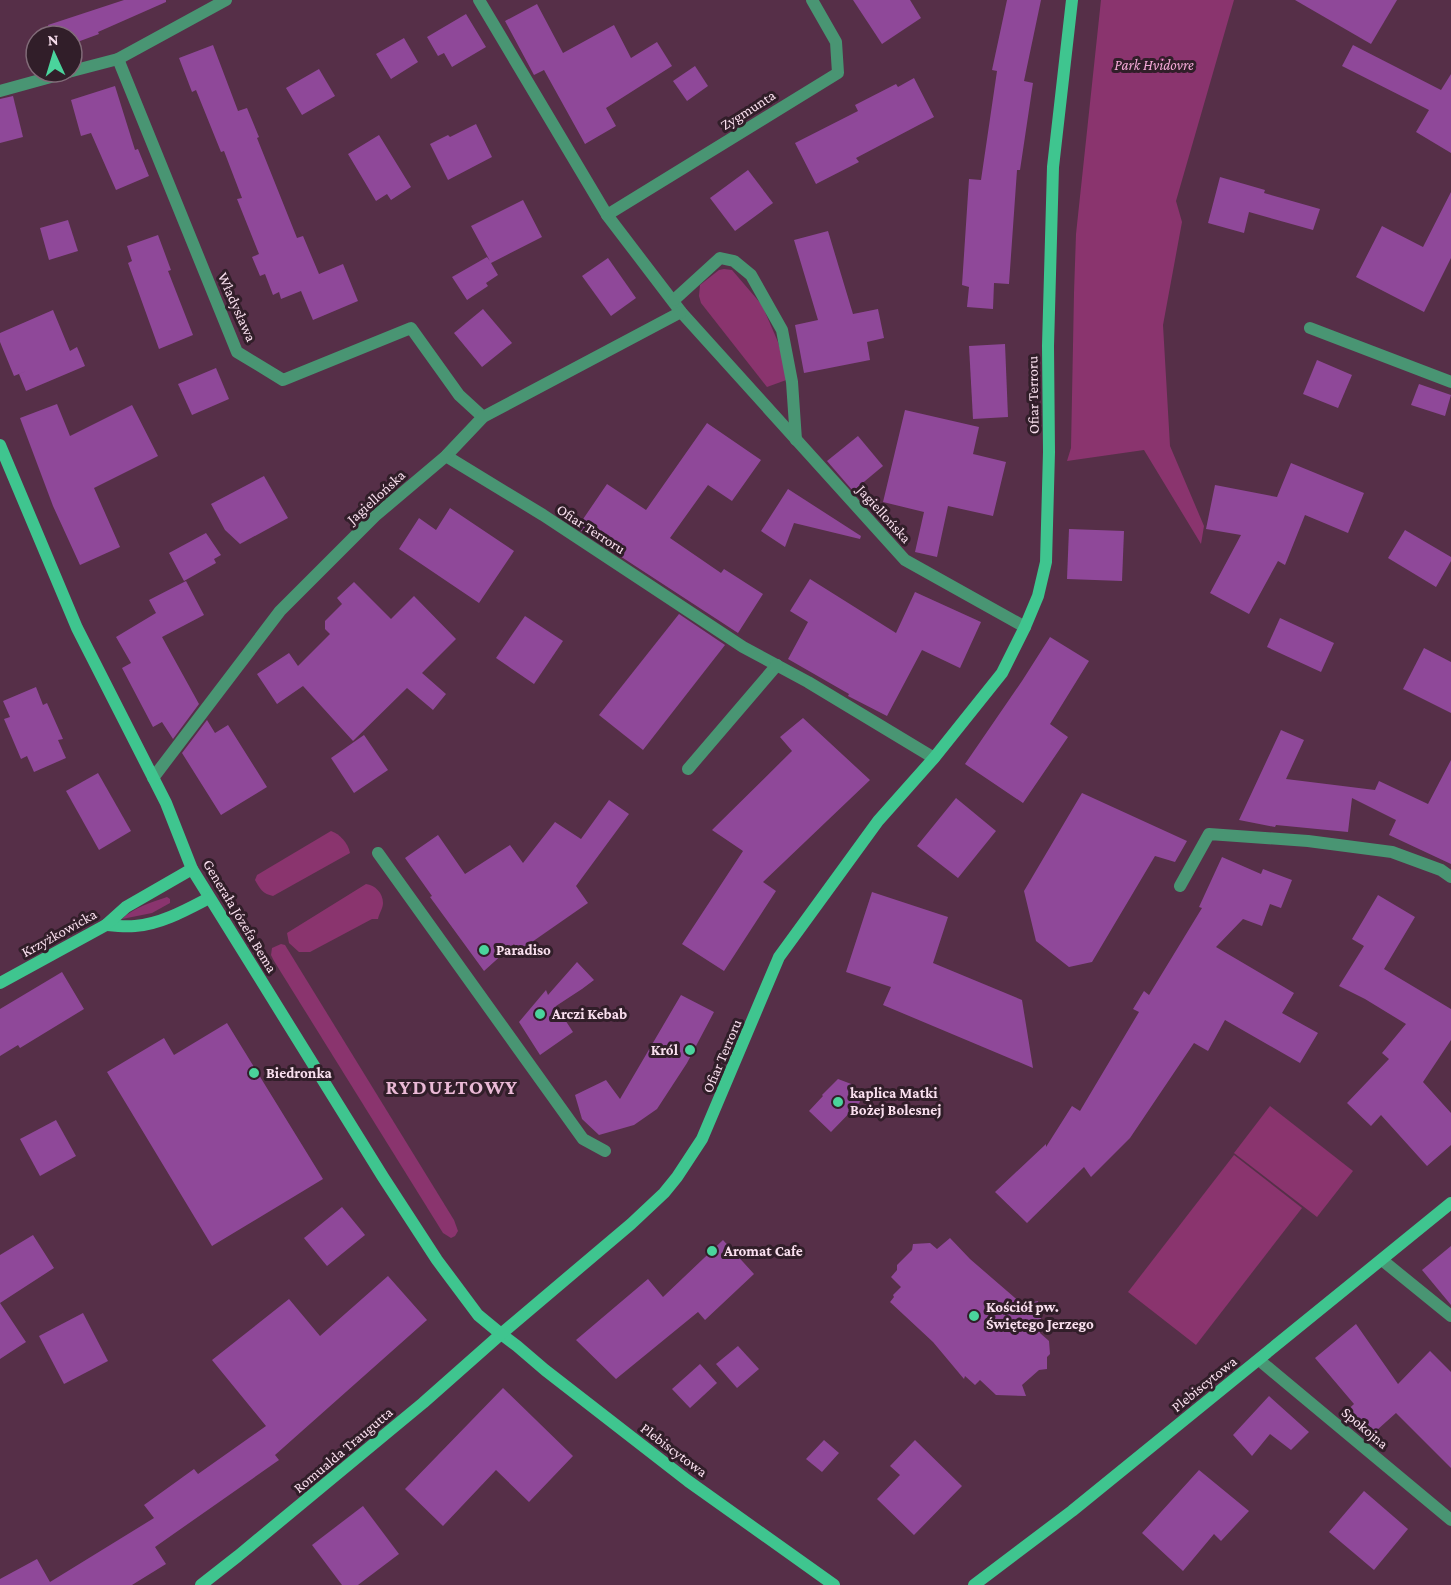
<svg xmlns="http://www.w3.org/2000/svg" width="1451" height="1585" font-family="'Crimson Pro',serif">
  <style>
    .green { fill: #8a346e }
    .building { fill: #8f4899 }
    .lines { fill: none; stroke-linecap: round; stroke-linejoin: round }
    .street { stroke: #499573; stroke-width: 12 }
    .secondary { stroke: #3fc58f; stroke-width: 12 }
    .poi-dot { fill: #4ad49c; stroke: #311e29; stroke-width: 2 }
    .labels { text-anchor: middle; stroke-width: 6; stroke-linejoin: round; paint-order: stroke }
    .park-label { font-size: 15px; font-style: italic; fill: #f4a9d7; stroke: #311e29 }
    .street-label { font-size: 15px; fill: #f9dfee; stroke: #311e29 }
    .poi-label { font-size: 15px; font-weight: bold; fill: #f9dfee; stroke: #311e29; text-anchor: start }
    .district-label { font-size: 21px; font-weight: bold; letter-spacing: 1.5px; fill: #eab9d6; stroke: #311e29 }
  </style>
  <rect width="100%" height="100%" fill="#562f48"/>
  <g class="green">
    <polygon points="1101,0 1234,0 1176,201 1182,222 1163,325 1170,446 1204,526 1201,544 1144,450 1067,461 1071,448 1074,293 1076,234"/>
    <polygon points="724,269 732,270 762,305 778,342 789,379 767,387 701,303 699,296 700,285 719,270"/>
    <path d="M 331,831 C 340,834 348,843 350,853 L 273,896 C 263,894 260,889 255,880 L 257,875 Z"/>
    <path d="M 366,884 C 375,885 383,893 383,903 C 383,908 379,914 378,919 L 372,919 L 310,952 L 299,952 L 289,943 L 287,933 Z"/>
    <path d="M 167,897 L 170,899 L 170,903 L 152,913 L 122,919 C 133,908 152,902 167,897 Z"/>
    <polygon points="281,944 285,945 454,1220 458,1231 455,1236 451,1238 443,1233 274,961 271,955 272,948"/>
    <polygon points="1270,1106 1353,1171 1317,1217 1234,1153"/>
    <polygon points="1234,1155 1302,1208 1196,1345 1128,1292"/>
  </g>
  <g class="building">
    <polygon points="124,0 166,0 166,2 98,32 99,34 72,44 72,36 51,36 48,25"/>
    <polygon points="853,0 910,0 921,18 882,44"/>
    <polygon points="1007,0 1041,0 1024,81 1033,83 1020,170 1017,170 1009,284 994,283 993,309 967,307 969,287 962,285 969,179 981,180 997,71 992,70"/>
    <polygon points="1295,0 1397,0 1371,44"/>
    <polygon points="537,4 563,53 614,25 631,58 657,42 672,66 606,108 616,126 585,144 544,70 534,75 505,21"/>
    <polygon points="466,14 486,47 452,67 444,53 438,56 427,37"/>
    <polygon points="404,38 418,62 391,79 376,54"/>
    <polygon points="213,45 238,111 247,108 259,137 257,138 297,238 303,236 319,274 343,264 358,301 313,320 301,291 281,299 279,292 273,295 265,274 260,276 252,257 259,254 237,199 242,198 224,151 221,152 196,90 192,92 179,58"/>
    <polygon points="1353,45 1441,90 1451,74 1451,153 1416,132 1429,110 1342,66"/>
    <polygon points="695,66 708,86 687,101 673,81"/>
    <polygon points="319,69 335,96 302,115 286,88"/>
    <polygon points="914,78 934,117 856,158 859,162 816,184 795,143 858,111 855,105 896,84 898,87"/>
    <polygon points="115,86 135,150 138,149 149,176 116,190 91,133 81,136 71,100"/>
    <polygon points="13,96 23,137 0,143 0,99"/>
    <polygon points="476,124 492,157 448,180 430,144 448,135 450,137"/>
    <polygon points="379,135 411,187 391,200 387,194 376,201 348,154"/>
    <polygon points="748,170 773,203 735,231 710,198"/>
    <polygon points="1220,177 1265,190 1264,193 1320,209 1313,230 1249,212 1244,233 1208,223"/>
    <polygon points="1451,192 1451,258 1424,312 1356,277 1382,226 1423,247"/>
    <polygon points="523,200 542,237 491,263 498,275 486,283 488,286 467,300 452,277 487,257 490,261 471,226"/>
    <polygon points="68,220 78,251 49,260 40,228"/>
    <polygon points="828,231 853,314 878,309 884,338 867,342 870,360 804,373 795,325 818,320 794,240"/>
    <polygon points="158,235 171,270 168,271 193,335 159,349 128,263 132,261 127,246"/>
    <polygon points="608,258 636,298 611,316 582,276"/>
    <polygon points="483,309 512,343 482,367 454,333"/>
    <polygon points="53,310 70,351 77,347 85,366 26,391 19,374 31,369 14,376 0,342 0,333"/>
    <polygon points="1005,344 1008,417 973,419 969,346"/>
    <polygon points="1317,360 1352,375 1338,408 1303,394"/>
    <polygon points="216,368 229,399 192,415 178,384"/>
    <polygon points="1419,384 1451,395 1445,416 1411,405"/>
    <polygon points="57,404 70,436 132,405 158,456 94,488 120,547 80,565 53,506 20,418"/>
    <polygon points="905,410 979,427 973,454 1006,462 993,516 948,506 937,557 915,552 924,512 883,502"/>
    <polygon points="707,423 761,460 732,501 708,485 670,538 721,573 724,569 763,594 738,633 577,528 607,484 646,510"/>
    <polygon points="858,436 883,466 853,491 827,461"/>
    <polygon points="1291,463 1364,493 1348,533 1305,515 1285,565 1278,561 1249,614 1210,593 1241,535 1206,529 1215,485 1277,497"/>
    <polygon points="264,476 288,518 240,544 225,530 211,504"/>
    <polygon points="788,489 861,536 860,539 794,523 785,547 761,531"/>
    <polygon points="450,508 514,551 479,603 399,549 419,518 436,530"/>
    <polygon points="1069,529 1124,531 1122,581 1067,579"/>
    <polygon points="1405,530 1451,557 1451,561 1436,587 1388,558"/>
    <polygon points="206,533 221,555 214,559 216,563 184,581 169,553"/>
    <polygon points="810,579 896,633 915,592 981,622 960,668 922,650 887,716 848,696 849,694 788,659 808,622 790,611"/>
    <polygon points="186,581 204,615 162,637 199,704 173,739 162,722 153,727 122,668 131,663 116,637 156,613 149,600"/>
    <polygon points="354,582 391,619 414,596 456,639 422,673 446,694 433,710 407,688 353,741 303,686 277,704 257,674 289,653 298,666 330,634 325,629 325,621 342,604 337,598"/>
    <polygon points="679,614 725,645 643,750 599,715"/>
    <polygon points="525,616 563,641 534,684 496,658"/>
    <polygon points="1280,618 1334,643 1321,672 1267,647"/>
    <polygon points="1050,637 1089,661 1050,724 1068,737 1023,803 965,764 1022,681"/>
    <polygon points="1424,648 1451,662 1451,713 1403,689"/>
    <polygon points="36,687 43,705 47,703 63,739 58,740 66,758 34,772 27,756 21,759 4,719 10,717 3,701"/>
    <polygon points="803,718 870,780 763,882 776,891 724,971 682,944 743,851 712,830 792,751 780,737"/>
    <polygon points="207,720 215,733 228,725 267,787 221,815 182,753"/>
    <polygon points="1281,730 1304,740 1286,779 1375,790 1379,781 1428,804 1451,760 1451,864 1389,835 1396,820 1352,798 1348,832 1276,825 1275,827 1239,820"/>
    <polygon points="364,735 388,770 354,793 331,758"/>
    <polygon points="98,773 131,831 99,850 66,791"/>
    <polygon points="1082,793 1187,841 1175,862 1155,856 1092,962 1069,967 1036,941 1024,891"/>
    <polygon points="956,798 996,831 958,878 917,846"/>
    <polygon points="609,800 629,814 576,886 588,903 519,951 514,944 484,971 430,897 432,896 405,858 438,835 465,874 510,845 523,863 555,822 581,839"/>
    <polygon points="1222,857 1261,874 1263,869 1292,880 1281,908 1270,904 1262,926 1243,919 1216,947 1294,993 1282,1013 1318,1033 1300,1063 1225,1020 1208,1051 1194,1043 1130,1138 1091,1177 1084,1167 1027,1223 995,1192 1046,1144 1046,1147 1072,1106 1080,1111 1139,1012 1133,1009 1144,991 1149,995 1202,908 1199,907"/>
    <polygon points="872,892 948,917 933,963 1022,1000 1033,1068 883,1005 891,987 846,972"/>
    <polygon points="1378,895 1415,917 1384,969 1451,1009 1451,1040 1423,1082 1451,1113 1451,1145 1427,1166 1381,1115 1371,1126 1347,1103 1389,1059 1382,1053 1406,1024 1365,999 1339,986 1364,946 1352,939"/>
    <polygon points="577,962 594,980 582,989 556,1006 573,1032 540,1055 519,1022 546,990 548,995"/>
    <polygon points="62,972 84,1009 20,1048 18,1045 0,1056 0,1009"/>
    <polygon points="681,995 714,1012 687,1063 657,1109 634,1125 599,1135 582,1119 575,1095 606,1080 620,1099"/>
    <polygon points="227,1023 323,1179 212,1246 107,1072 164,1038 174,1055"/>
    <polygon points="838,1079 854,1085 860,1102 831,1132 809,1111 823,1096 822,1095"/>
    <polygon points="56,1120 76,1156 40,1176 20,1139"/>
    <polygon points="342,1207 365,1235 327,1266 304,1238"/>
    <polygon points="33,1235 54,1268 0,1303 26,1342 0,1359 0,1255"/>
    <polygon points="950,1238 970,1259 1022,1304 1038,1301 1041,1318 1040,1333 1049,1341 1050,1354 1047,1357 1047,1369 1039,1370 1022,1385 1026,1396 996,1395 980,1380 975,1385 965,1376 964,1379 933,1342 890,1302 894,1297 893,1295 901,1287 891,1277 897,1270 897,1265 912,1250 913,1244 930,1243 937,1249"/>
    <polygon points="723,1240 754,1274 705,1320 698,1312 616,1379 576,1340 648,1279 663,1297"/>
    <polygon points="1451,1246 1451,1305 1422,1270"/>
    <polygon points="388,1276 427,1320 275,1455 279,1460 155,1547 166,1564 132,1585 0,1585 0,1579 37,1559 50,1582 154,1518 144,1505 194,1469 198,1474 266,1426 212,1360 289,1299 320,1336"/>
    <polygon points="83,1313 108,1361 64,1384 39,1336"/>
    <polygon points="1356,1324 1398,1384 1430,1351 1451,1372 1451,1468 1396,1413 1367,1439 1343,1414 1354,1404 1315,1358"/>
    <polygon points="738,1346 759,1369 737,1388 716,1364"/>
    <polygon points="700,1364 717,1383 690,1408 672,1389"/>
    <polygon points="503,1388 573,1456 529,1502 496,1470 443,1526 405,1489"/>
    <polygon points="1269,1396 1309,1432 1291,1450 1270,1434 1252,1456 1233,1435"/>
    <polygon points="824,1440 839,1453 822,1472 806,1459"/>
    <polygon points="915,1440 962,1486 914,1535 877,1499 900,1475 890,1466"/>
    <polygon points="1199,1470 1249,1511 1221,1541 1214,1534 1183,1571 1142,1533"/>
    <polygon points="1364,1491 1408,1529 1374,1570 1329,1532"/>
    <polygon points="363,1506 399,1554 358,1585 342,1585 312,1545"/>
  </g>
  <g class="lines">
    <g class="street">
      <polyline points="479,0 607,215 681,312 905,560 1025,627"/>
      <polyline points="118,59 237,352 283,380 411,328 459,395 483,417"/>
      <polyline points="72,71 118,59 226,0"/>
      <polyline points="0,91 69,72"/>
      <polyline points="607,215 838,73 836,42 812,0"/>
      <polyline points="674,300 720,258 734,261 751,275 782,330 792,382 796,440"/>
      <polyline points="1310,328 1451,382"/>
      <polyline points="446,456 543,515 743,647 808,682 934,758"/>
      <polyline points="688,769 777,665"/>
      <polyline points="153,778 280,611 375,516 446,456 483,417 681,312"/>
      <polyline points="378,853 583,1139 605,1151"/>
      <polyline points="1180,886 1209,834 1308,841 1392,852 1441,870 1451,877"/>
      <polyline points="1382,1260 1451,1316"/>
      <polyline points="1259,1360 1451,1520"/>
    </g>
    <g class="secondary">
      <polyline points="0,445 77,628 166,803 192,869 383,1177 437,1260 478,1315 501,1334 517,1346 545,1370 688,1481 834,1585"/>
      <path d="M 106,925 C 116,926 125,927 135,926 C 161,924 186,910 209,898"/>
      <polyline points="0,983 106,925 126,907 192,869"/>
      <polyline points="201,1585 238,1556 423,1403 501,1334 631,1224 664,1193 677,1177 702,1139 779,957 878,821 934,758 1002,673 1025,627 1038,596 1046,562 1049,452 1048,346 1053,167 1072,0"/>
      <polyline points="974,1585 1072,1511 1451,1203"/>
    </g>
  </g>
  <g class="poi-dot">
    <circle cx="484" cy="950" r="6"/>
    <circle cx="540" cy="1014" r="6"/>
    <circle cx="690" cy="1050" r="6"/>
    <circle cx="254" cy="1073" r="6"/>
    <circle cx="838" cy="1102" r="6"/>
    <circle cx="712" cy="1251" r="6"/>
    <circle cx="974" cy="1316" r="6"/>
  </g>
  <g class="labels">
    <g class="park-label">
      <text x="1154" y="70">Park Hvidovre</text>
    </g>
    <g class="street-label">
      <text transform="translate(748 110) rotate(-32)" y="5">Zygmunta</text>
      <text transform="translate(237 307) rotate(66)" y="5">Władysława</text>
      <text transform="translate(1033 395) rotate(-91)" y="5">Ofiar Terroru</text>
      <text transform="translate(376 497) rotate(-42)" y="5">Jagiellońska</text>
      <text transform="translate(884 514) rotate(48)" y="5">Jagiellońska</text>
      <text transform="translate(591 529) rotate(33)" y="5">Ofiar Terroru</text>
      <text transform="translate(240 916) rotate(59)" y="5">Generała Józefa Bema</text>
      <text transform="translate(59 933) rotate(-29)" y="5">Krzyżkowicka</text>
      <text transform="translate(722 1056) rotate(-67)" y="5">Ofiar Terroru</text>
      <text transform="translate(1204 1384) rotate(-39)" y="5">Plebiscytowa</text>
      <text transform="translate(1365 1428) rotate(40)" y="5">Spokojna</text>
      <text transform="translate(343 1450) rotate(-40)" y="5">Romualda Traugutta</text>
      <text transform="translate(674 1450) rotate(37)" y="5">Plebiscytowa</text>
    </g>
    <g class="poi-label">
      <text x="496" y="955">Paradiso</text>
      <text x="552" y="1019">Arczi Kebab</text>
      <text x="678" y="1055" text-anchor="end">Król</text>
      <text x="266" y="1078">Biedronka</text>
      <text x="850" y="1098">kaplica Matki<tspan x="850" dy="17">Bożej Bolesnej</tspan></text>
      <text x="724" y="1256">Aromat Cafe</text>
      <text x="986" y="1312">Kościół pw.<tspan x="986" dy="17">Świętego Jerzego</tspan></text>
    </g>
    <g class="district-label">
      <text x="452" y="1094">RYDUŁTOWY</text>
    </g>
  </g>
  <g transform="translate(54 54) rotate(356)"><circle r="28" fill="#311e29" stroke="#816b78" stroke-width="1.5"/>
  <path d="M0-4.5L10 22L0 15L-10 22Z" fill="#4ad49c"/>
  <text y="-9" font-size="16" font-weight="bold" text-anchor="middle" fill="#f9dfee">N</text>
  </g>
</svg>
